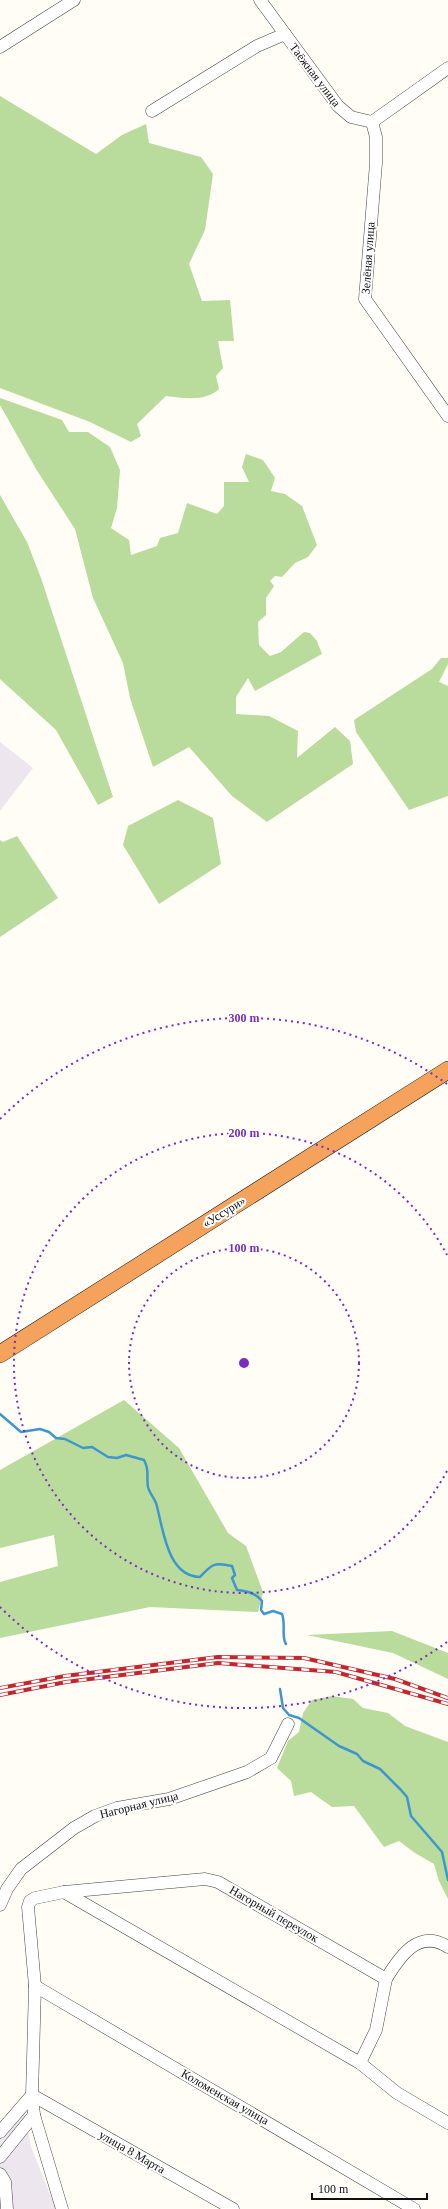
<svg xmlns="http://www.w3.org/2000/svg" width="448" height="2209" font-family="'Times New Roman',serif">
  <style>
    .industrial { fill: #eee6ef }
    .forest { fill: #b9dc9c }
    .lines { fill: none; stroke-linecap: round; stroke-linejoin: round }
    .stream { stroke: #3f96cf; stroke-width: 2.5 }
    .minor-casing { stroke: #444; stroke-width: 13 }
    .highway-casing { stroke: #222; stroke-width: 18 }
    .minor { stroke: #fff; stroke-width: 12 }
    .highway { stroke: #f5a25d; stroke-width: 17 }
    .rail-casing { stroke: #c4262e; stroke-width: 4 }
    .rail { stroke: #fff; stroke-width: 2.5; stroke-dasharray: 8; stroke-linecap: butt }
    .ring { fill: none; stroke: #7b2cbf; stroke-width: 2; stroke-dasharray: 2 4 }
    .labels { text-anchor: middle; stroke-width: 4; stroke-linejoin: round; paint-order: stroke }
    .street-label { font-size: 12px; fill: #111; stroke: #fff }
    .centre { fill: #7b2cbf; stroke: #fff; stroke-width: 2 }
    .ring-label { font-size: 12px; text-anchor: middle; font-weight: bold; fill: #7b2cbf; stroke: #fff; stroke-width: 4; stroke-linejoin: round; paint-order: stroke }
  </style>
  <rect width="100%" height="100%" fill="#fffdf5"/>
  <g class="industrial">
    <polygon points="0,742 33,768 0,811"/>
    <polygon points="22,2097 31,2147 56,2209 0,2209 0,2137"/>
  </g>
  <g class="forest">
    <path d="M 0,96 L 96,154 L 122,135 L 146,124 L 149,143 L 201,157 L 213,174 L 205,230 L 189,264 L 202,301 L 230,300 L 234,341 L 218,341 L 223,368 L 216,376 L 219,389 C 205,402 184,398 166,396 L 137,424 L 141,436 L 131,442 L 90,422 L 0,388 Z"/>
    <polygon points="0,398 62,420 69,432 88,432 110,447 120,470 117,508 111,528 129,540 131,555 157,546 160,538 178,533 187,503 217,514 224,506 224,482 249,482 242,467 246,454 263,460 275,478 271,491 285,494 302,506 317,545 308,557 295,563 282,577 275,576 270,581 274,586 266,598 266,615 258,622 259,645 270,656 281,652 304,632 310,633 317,641 322,654 255,691 248,678 236,697 236,714 269,716 298,731 297,758 335,727 350,741 353,764 267,822 232,796 189,747 153,767 130,698 123,663 93,598 75,529 36,469 0,405"/>
    <polygon points="0,495 27,542 41,578 113,797 98,805 56,730 0,679"/>
    <polygon points="441,658 448,658 448,664 439,682 448,686 448,796 409,810 356,732 354,720 432,669"/>
    <polygon points="178,800 213,818 221,864 159,904 123,845 128,826"/>
    <polygon points="17,836 58,898 0,937 0,840 3,842"/>
    <polygon points="124,1400 179,1448 228,1533 246,1546 263,1592 258,1612 150,1607 0,1638 0,1582 58,1566 54,1535 0,1548 0,1470"/>
    <polygon points="392,1631 448,1653 448,1679 393,1653 307,1635"/>
    <polygon points="332,1696 353,1699 363,1708 388,1713 405,1726 448,1742 448,1899 439,1881 434,1864 415,1853 399,1841 384,1847 354,1806 332,1807 311,1792 294,1796 291,1781 277,1768 288,1741 299,1732 303,1713 312,1700"/>
  </g>
  <g class="lines">
    <g class="stream">
      <path d="M 0,1414 L 21,1432 L 40,1429 L 49,1432 L 56,1438 L 65,1439 L 83,1448 L 92,1447 L 108,1457 L 117,1458 L 126,1455 L 144,1460 C 150,1471 146,1475 148,1487 C 149,1492 154,1498 156,1503 C 163,1526 166,1576 200,1577 C 212,1564 214,1562 232,1566 L 235,1575 L 232,1578 L 237,1590 C 247,1591 256,1593 262,1601 L 261,1610 L 264,1614 L 273,1611 L 282,1614 C 286,1624 281,1637 286,1644"/>
      <polyline points="280,1689 283,1708 289,1715 299,1718 339,1746 357,1754 363,1761 380,1769 401,1790 407,1797 411,1816 442,1852 448,1880"/>
    </g>
    <defs>
      <g id="minor">
        <polyline points="260,0 338,106 351,117 372,122 448,68"/>
        <polyline points="0,47 74,0"/>
        <polyline points="152,111 257,46 285,34"/>
        <polyline points="372,122 376,137 376,163 365,299 448,416"/>
        <polyline points="64,1892 360,2063 397,2093 448,2123"/>
        <polyline points="0,1905 7,1889 21,1869 74,1828 95,1816 117,1808 169,1799 247,1772 271,1758 288,1724"/>
        <path d="M 386,1979 C 400,1956 419,1928 448,1947"/>
        <polyline points="35,1986 414,2209"/>
        <polyline points="0,2132 32,2095 233,2209"/>
        <polyline points="0,2157 34,2115"/>
        <polyline points="0,2174 5,2182 7,2209"/>
        <polyline points="62,2209 34,2115 32,2095 35,1986 28,1907 30,1901 35,1898 64,1892 205,1879 218,1882 386,1979 376,2030 360,2063"/>
      </g>
      <polyline id="highway" points="0,1354 448,1070"/>
    </defs>
    <use href="#minor" class="minor-casing"/>
    <use href="#highway" class="highway-casing"/>
    <use href="#minor" class="minor"/>
    <use href="#highway" class="highway"/>
    <defs>
      <g id="rail">
        <polyline points="0,1688 65,1676 218,1657 304,1658 395,1679 448,1698"/>
        <polyline points="0,1695 66,1682 218,1663 336,1672 448,1704"/>
      </g>
    </defs>
    <use href="#rail" class="rail-casing"/>
    <use href="#rail" class="rail"/>
  </g>
  <g class="ring">
    <circle cx="244" cy="1363" r="115"/>
    <path d="M447 1471A230 230 0 1 1 447 1255"/>
    <path d="M447 1642A345 345 0 0 1 0 1607M0 1119A345 345 0 0 1 447 1084"/>
  </g>
  <g class="labels">
    <g class="street-label">
      <text transform="translate(315 75) rotate(53)" y="4">Таёжная улица</text>
      <text transform="translate(368 258) rotate(-86)" y="4">Зелёная улица</text>
      <text transform="translate(224 1212) rotate(-32)" y="4">«Уссури»</text>
      <text transform="translate(139 1805) rotate(-14)" y="4">Нагорная улица</text>
      <text transform="translate(274 1914) rotate(30)" y="4">Нагорный переулок</text>
      <text transform="translate(225 2097) rotate(30)" y="4">Коломенская улица</text>
      <text transform="translate(132 2152) rotate(30)" y="4">улица 8 Марта</text>
    </g>
  </g>
  <circle cx="244" cy="1363" r="6" class="centre"/>
  <g class="ring-label">
    <text x="244" y="1022">300 m</text>
    <text x="244" y="1137">200 m</text>
    <text x="244" y="1252">100 m</text>
  </g>
  <path d="M312 2193v6h115v-6" fill="none" stroke="#111111" stroke-width="2"/>
  <text x="318" y="2193" font-size="12" fill="#111111" stroke="#ffffff" stroke-width="3" paint-order="stroke">100 m</text>
</svg>
